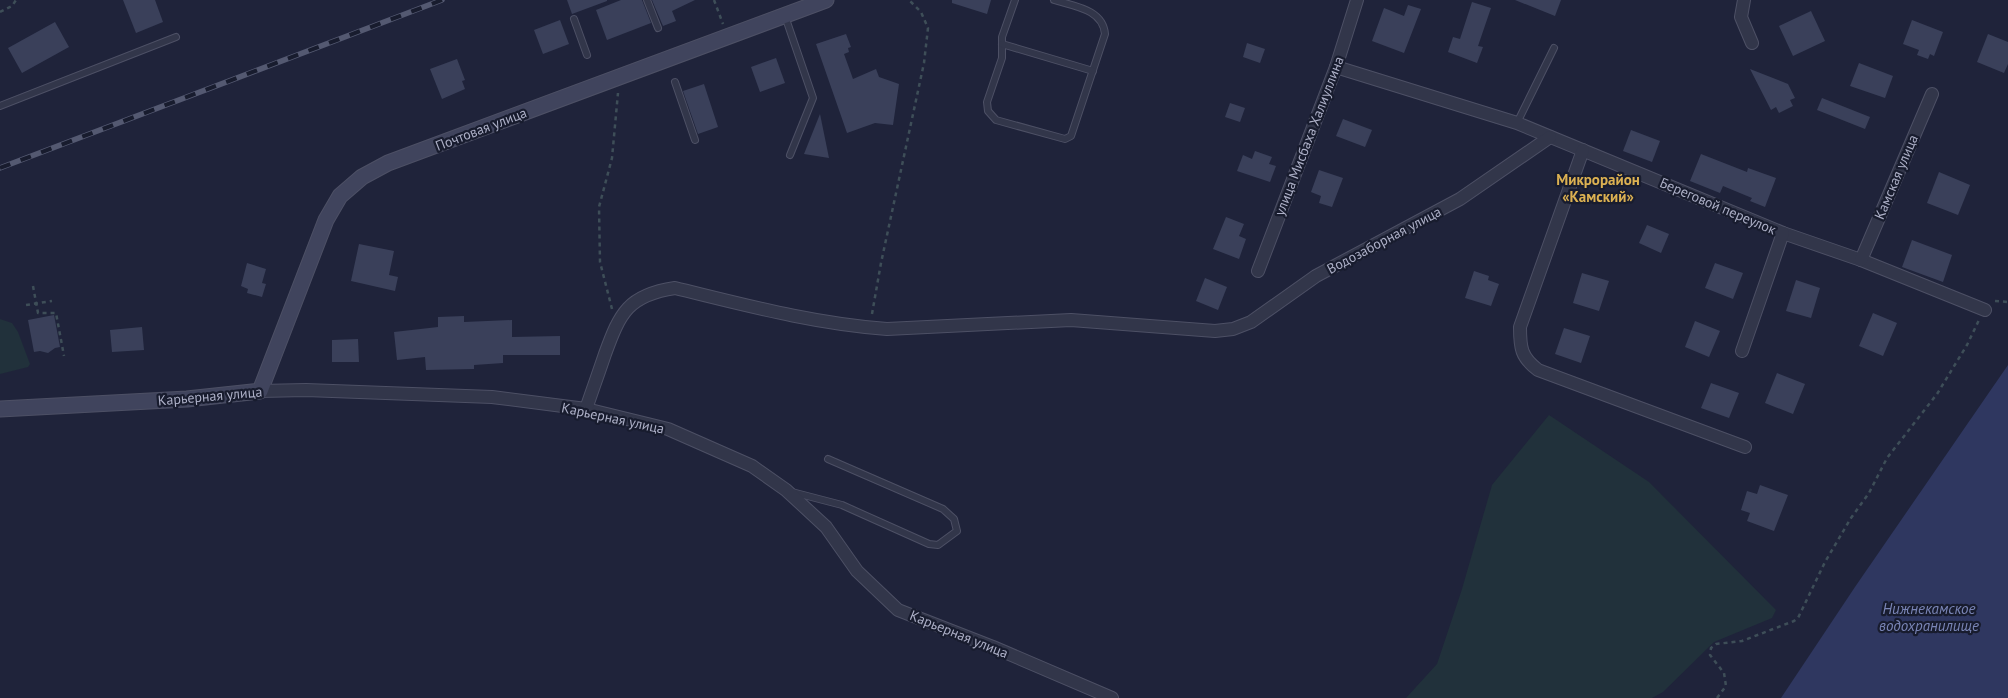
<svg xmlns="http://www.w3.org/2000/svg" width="2008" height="698" font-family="'PT Sans',sans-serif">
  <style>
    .green { fill: #21313b }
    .water { fill: #2f3760 }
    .building { fill: #3a405a }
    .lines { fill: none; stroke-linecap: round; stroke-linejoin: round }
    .lane-casing { stroke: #4d5065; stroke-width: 8 }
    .street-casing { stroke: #4d5065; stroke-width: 14 }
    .secondary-casing { stroke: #4d5065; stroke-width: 17 }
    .path { stroke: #3e4e58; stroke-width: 2.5; stroke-dasharray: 4 4; stroke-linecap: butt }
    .lane { stroke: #32364a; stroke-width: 6 }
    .street { stroke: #32364a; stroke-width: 12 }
    .secondary { stroke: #40445d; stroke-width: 15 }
    .rail-casing { stroke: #545971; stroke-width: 5.5 }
    .rail { stroke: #181c2e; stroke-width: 4; stroke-dasharray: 11; stroke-linecap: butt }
    .labels { text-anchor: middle; stroke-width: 4.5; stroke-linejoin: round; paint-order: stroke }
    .street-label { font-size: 14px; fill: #adb0c7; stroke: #181c2e }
    .neighbourhood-label { font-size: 15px; font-weight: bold; fill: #dcb152; stroke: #181c2e }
    .water-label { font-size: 15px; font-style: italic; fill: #7a85b6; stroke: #181c2e }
  </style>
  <rect width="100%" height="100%" fill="#1f233a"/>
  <g class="green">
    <polygon points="0,319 12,323 18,332 30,364 28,367 0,374"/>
    <polygon points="1549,415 1649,482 1776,610 1772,618 1714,642 1663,692 1652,698 1406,698 1437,664 1462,589 1492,485"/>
  </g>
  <polygon class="water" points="2008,365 2008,698 1781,698 1855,587"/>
  <g class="building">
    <polygon points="123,0 155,0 163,22 136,33"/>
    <polygon points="567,0 607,0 607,1 572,14"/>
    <polygon points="621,0 642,0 651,23 607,40 596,10"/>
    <polygon points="652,0 695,0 672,11 676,21 663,26"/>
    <polygon points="952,0 991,0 987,14 952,3"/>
    <polygon points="1515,0 1561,0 1555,16"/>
    <polygon points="1472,2 1491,8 1478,46 1483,47 1477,63 1448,52 1453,37 1460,39"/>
    <polygon points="1408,5 1421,9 1404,53 1372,41 1384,8 1404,16"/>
    <polygon points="1811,11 1825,41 1793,56 1779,26"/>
    <polygon points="560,20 569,44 543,54 534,30"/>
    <polygon points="1912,20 1943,32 1934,56 1930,54 1928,59 1917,55 1919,50 1903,44"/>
    <polygon points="55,22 69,47 22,73 8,48"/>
    <polygon points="846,34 851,47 848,48 849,52 844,54 853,79 876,69 879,77 899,84 893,125 875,123 847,133 816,44"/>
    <polygon points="1988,34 2008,42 2008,64 2004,73 1977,62"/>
    <polygon points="1247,43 1265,49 1260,63 1243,57"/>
    <polygon points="776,58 785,83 760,92 751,67"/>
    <polygon points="457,59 465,80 462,81 465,89 442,99 430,69"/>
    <polygon points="1859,63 1893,76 1885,98 1850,86"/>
    <polygon points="1750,69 1788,84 1795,98 1790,100 1793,106 1779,113 1776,107 1771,110"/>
    <polygon points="704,84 718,127 698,134 683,91"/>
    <polygon points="1822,98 1870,117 1865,129 1817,110"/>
    <polygon points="1230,103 1245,108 1240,122 1225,117"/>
    <polygon points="820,114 829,158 804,154"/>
    <polygon points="1343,119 1372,130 1365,147 1336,136"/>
    <polygon points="1631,130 1660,141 1652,162 1623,151"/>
    <polygon points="1255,151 1272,157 1269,164 1276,166 1270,182 1237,171 1243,155 1252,159"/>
    <polygon points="1701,154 1747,172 1748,168 1776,178 1765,207 1750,201 1752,198 1723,186 1720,193 1690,181"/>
    <polygon points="1319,170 1343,178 1332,207 1319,203 1321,196 1311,192"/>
    <polygon points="1939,172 1970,185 1958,215 1927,203"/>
    <polygon points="1226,217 1244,224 1239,236 1246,239 1239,259 1213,249"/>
    <polygon points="1647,225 1669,234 1661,253 1639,243"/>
    <polygon points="1912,240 1952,255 1943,282 1902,267"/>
    <polygon points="359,244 394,251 389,275 398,277 395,291 351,281"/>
    <polygon points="247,263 266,269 262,283 266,284 262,297 247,293 248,289 241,286"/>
    <polygon points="1715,263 1743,273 1733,299 1705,288"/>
    <polygon points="1474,271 1489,276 1488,280 1499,284 1491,306 1465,298"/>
    <polygon points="1582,273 1609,281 1599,311 1573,303"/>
    <polygon points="1205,278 1227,287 1218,310 1196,301"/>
    <polygon points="1796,280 1820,288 1811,318 1786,311"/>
    <polygon points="1873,313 1897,323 1883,356 1859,346"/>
    <polygon points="54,315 60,347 55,348 48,353 40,351 34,352 28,320"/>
    <polygon points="464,316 464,322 512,320 512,337 560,336 560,355 503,355 503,363 474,365 474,369 426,370 425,357 397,360 394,332 438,327 438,317"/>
    <polygon points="1695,321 1720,331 1709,357 1685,347"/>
    <polygon points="142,327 144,350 112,352 110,330"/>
    <polygon points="1564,328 1590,336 1581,363 1555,354"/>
    <polygon points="358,339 359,362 332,362 332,340"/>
    <polygon points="1777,373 1805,384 1793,414 1765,403"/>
    <polygon points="1711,383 1739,393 1729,418 1701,408"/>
    <polygon points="1760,485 1788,495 1774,531 1747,521 1750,513 1741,510 1747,491 1757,494"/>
  </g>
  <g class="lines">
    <defs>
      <g id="lane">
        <polyline points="647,0 658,28"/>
        <path d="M 1015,0 L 1002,37 L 1002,58 L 987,102 L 988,111 L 996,120 L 1065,139 L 1071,136 L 1105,34 C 1103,9 1073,6 1054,0"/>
        <polyline points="785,16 813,98 790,155"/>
        <polyline points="574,19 587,55"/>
        <polyline points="1002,44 1093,71"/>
        <polyline points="675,82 695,140"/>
        <polyline points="0,106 176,37"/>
        <polyline points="1517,123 1554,48"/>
        <polyline points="792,492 842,505 929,544 938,545 957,531 954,519 943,509 828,459"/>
      </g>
      <g id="street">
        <polyline points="1744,0 1741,17 1752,43"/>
        <polyline points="1336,67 1517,123 1783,233 1861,260 1985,310"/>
        <path d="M 1583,150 L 1520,327 C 1520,348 1521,357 1538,370 L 1745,447"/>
        <polyline points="1861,260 1932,94"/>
        <polyline points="1258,271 1336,67 1357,0"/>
        <polyline points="1742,351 1783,233"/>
        <polyline points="260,391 306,390 492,397 586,409 668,429 752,466 786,490 826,527 857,571 898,610 993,647 1112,698"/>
        <path d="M 586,409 C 592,391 599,372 605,354 C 620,313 628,295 675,288 C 745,305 815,324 887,329 L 1071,320 L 1215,331 L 1233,329 L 1251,322 L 1316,276 L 1460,199 L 1550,137"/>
      </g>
      <polyline id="secondary" points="0,409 187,399 260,391 326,220 340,196 362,177 388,163 826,0"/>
    </defs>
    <use href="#lane" class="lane-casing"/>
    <use href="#street" class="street-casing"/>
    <use href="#secondary" class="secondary-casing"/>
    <g class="path">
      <polyline points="714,0 723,24"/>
      <polyline points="0,12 12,6 16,0"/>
      <polyline points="33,286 38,313 56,313 64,356"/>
      <polyline points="1995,301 2008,302"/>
      <polyline points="26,305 52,301"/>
      <polyline points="612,309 600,262 599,207 612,158 618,93"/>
      <polyline points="872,314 881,263 924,63 928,28 921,12 909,0"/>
      <polyline points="1717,698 1726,686 1724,673 1710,655 1711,648 1716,644 1742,641 1794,621 1798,618 1825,562 1851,518 1869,493 1887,458 1937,394 1967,345 1979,320"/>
    </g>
    <use href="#lane" class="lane"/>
    <use href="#street" class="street"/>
    <use href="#secondary" class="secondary"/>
    <defs>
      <polyline id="rail" points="0,168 442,0"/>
    </defs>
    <use href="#rail" class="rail-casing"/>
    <use href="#rail" class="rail"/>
  </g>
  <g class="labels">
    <g class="street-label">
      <text transform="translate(481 129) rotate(-21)" y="5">Почтовая улица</text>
      <text transform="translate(1309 136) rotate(-69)" y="5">улица Мисбаха Халиуллина</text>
      <text transform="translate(1896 177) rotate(-67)" y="5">Камская улица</text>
      <text transform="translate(1718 206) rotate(23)" y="5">Береговой переулок</text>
      <text transform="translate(1384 240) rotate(-28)" y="5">Водозаборная улица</text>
      <text transform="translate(210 396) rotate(-5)" y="5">Карьерная улица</text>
      <text transform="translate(613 418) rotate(12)" y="5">Карьерная улица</text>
      <text transform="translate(959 634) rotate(22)" y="5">Карьерная улица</text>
    </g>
    <g class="neighbourhood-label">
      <text x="1598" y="185">Микрорайон<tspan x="1598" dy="17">«Камский»</tspan></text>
    </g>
    <g class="water-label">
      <text x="1929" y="614">Нижнекамское<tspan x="1929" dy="17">водохранилище</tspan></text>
    </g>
  </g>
</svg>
